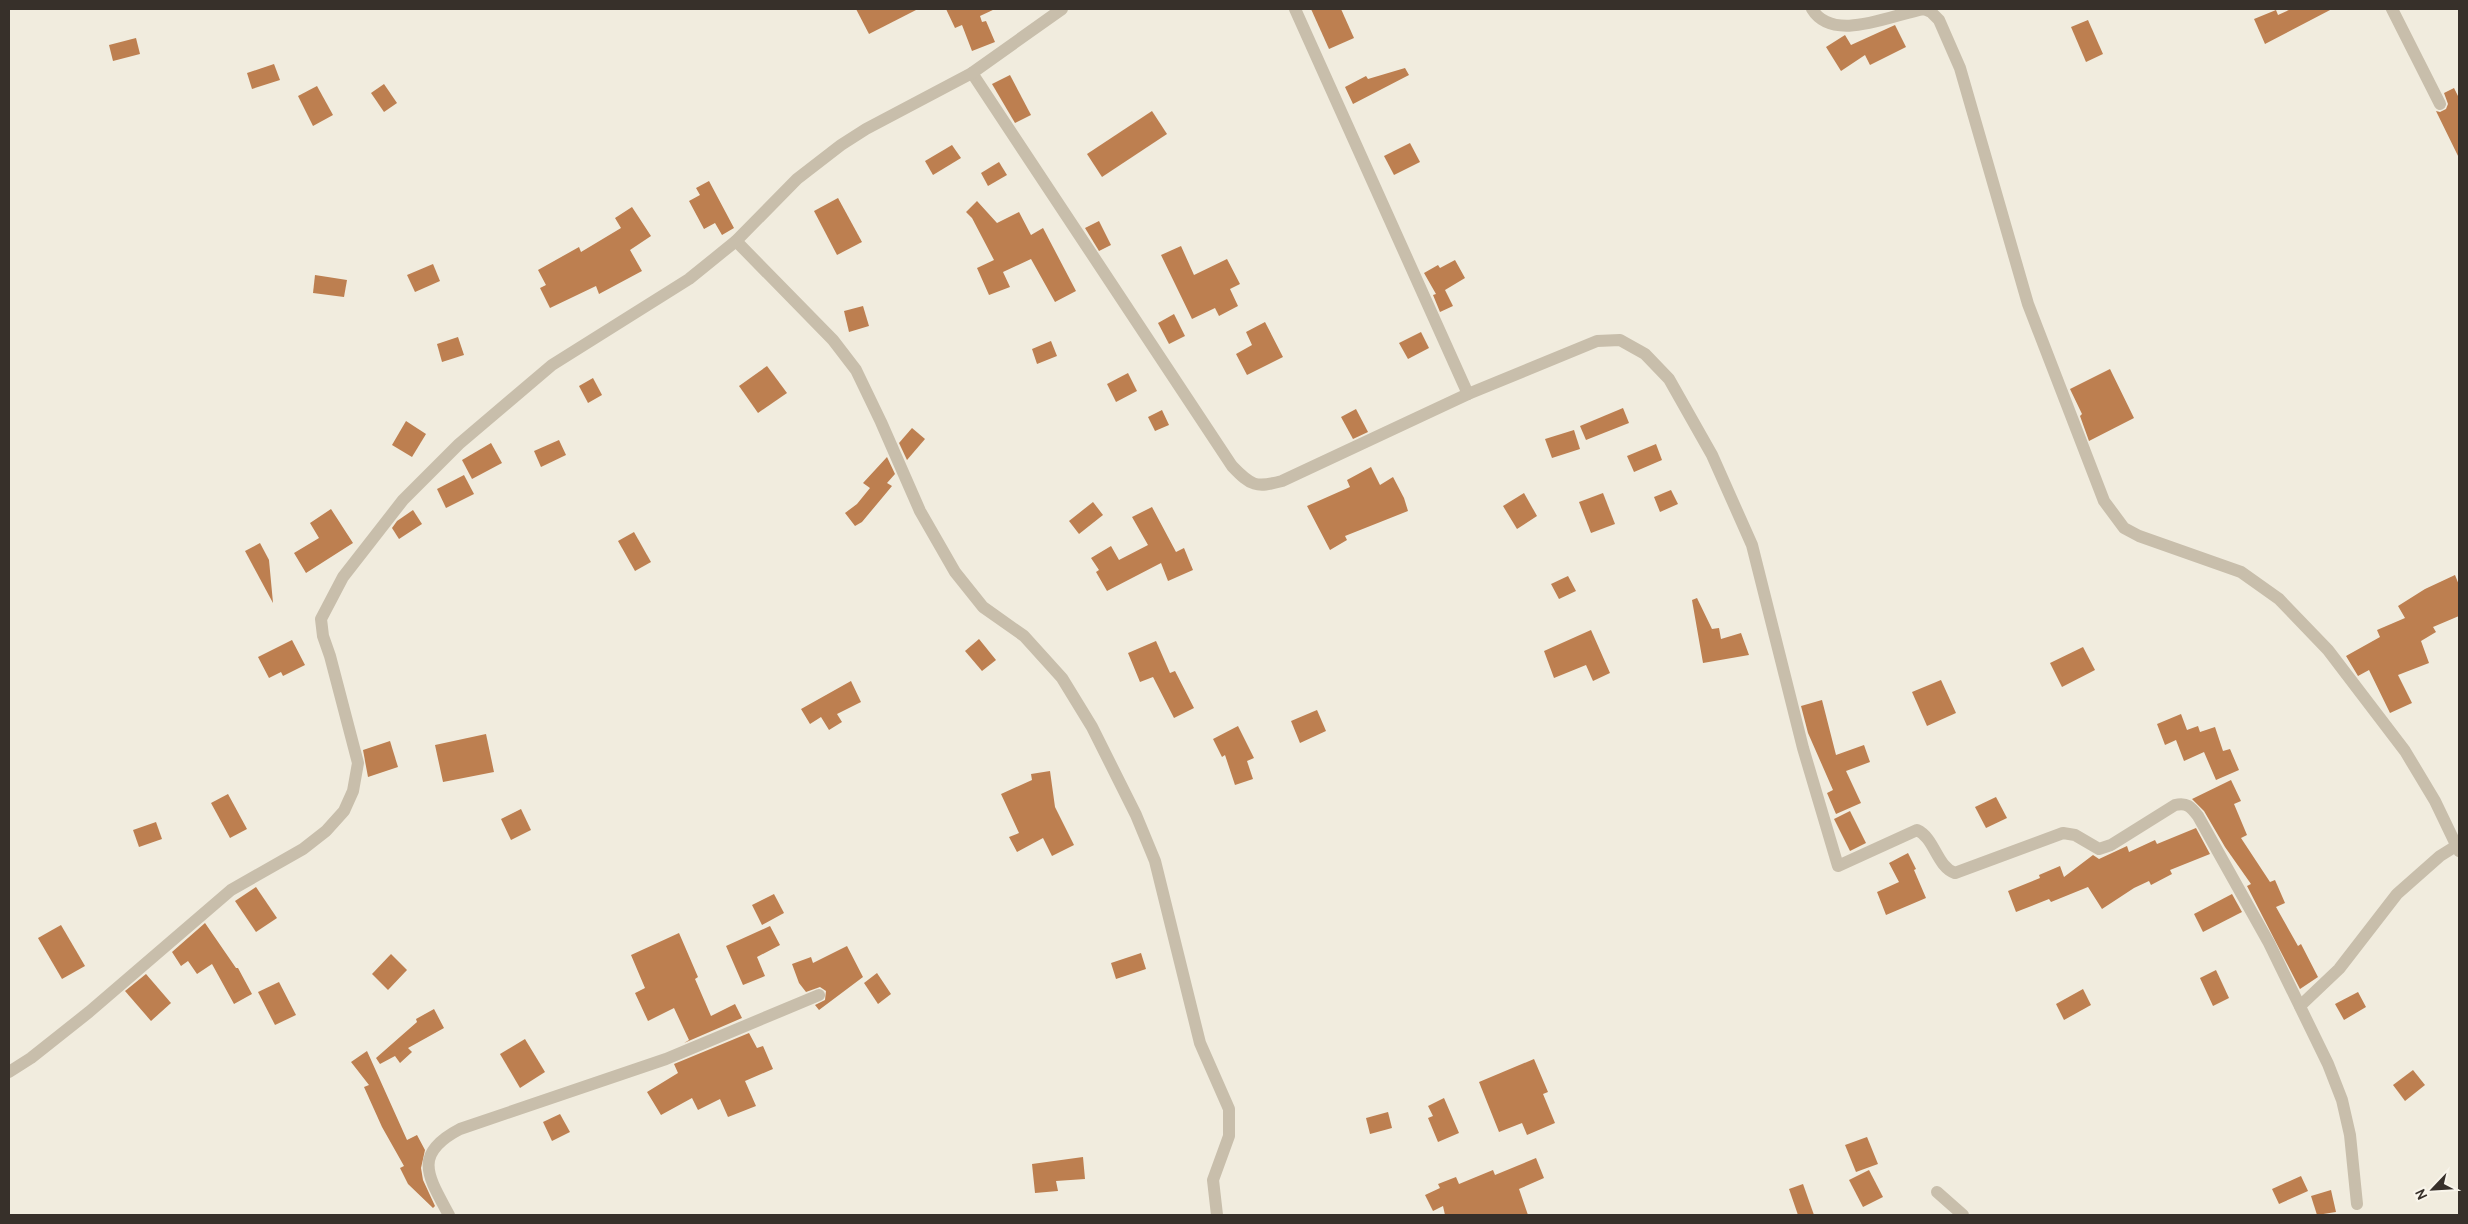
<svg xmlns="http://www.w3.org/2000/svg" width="2468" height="1224" font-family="Cabin,sans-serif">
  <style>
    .building { fill: #bd7f50 }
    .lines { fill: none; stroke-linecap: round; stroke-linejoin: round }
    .street { stroke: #c8beab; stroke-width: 12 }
  </style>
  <rect width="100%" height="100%" fill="#f1ecde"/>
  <g class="building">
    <polygon points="856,9 918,9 869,34"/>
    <polygon points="946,9 995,9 980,16 982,22 986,21 995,42 972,51 962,25 955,28"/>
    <polygon points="1311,9 1341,9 1354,38 1329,49"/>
    <polygon points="2291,9 2332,9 2265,44 2254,19 2276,10 2278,15"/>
    <polygon points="2088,20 2103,54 2086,62 2071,27"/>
    <polygon points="1895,25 1906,47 1870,65 1865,55 1841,71 1826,47 1845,35 1851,45"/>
    <polygon points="136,38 140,54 113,61 109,45"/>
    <polygon points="274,64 280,80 252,89 247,73"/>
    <polygon points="1405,68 1409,75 1353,104 1345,87 1366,76 1368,79"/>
    <polygon points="1010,75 1031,115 1015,123 992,84"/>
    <polygon points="384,84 397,103 384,112 371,93"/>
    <polygon points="317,86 333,115 313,126 298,96"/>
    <polygon points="2454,88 2459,98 2459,158 2436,111 2440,112 2446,109 2448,104 2444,93"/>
    <polygon points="1152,111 1167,134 1102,177 1087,154"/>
    <polygon points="1410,143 1420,162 1394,175 1384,156"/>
    <polygon points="952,145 961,158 933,175 925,161"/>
    <polygon points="999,162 1007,175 988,186 981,173"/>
    <polygon points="709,181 734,228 722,235 715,223 704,229 689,201 700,195 696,188"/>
    <polygon points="838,198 862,242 837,255 814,211"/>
    <polygon points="977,201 997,223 1019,212 1031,235 1043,228 1076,291 1055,302 1031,259 1003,272 1010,287 989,295 977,268 994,260 972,218 966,212"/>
    <polygon points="632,207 651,236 630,250 642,271 599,294 596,286 550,308 540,288 546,285 538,270 579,247 581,252 621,228 615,218"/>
    <polygon points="1099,221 1111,245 1099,251 1085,228"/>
    <polygon points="1181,246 1194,275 1227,259 1240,284 1230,289 1238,306 1219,316 1215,308 1192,319 1161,255"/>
    <polygon points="1455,260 1465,278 1445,290 1453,306 1440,312 1433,295 1436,294 1424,273 1438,265 1440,268"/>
    <polygon points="433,264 440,281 415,292 407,275"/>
    <polygon points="315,275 347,280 344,297 313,293"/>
    <polygon points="863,306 869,326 849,332 844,311"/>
    <polygon points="1174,314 1185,336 1169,344 1158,323"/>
    <polygon points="1265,322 1283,357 1247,375 1236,354 1252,345 1246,332"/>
    <polygon points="1421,332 1429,348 1408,359 1399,343"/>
    <polygon points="458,337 464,355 442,362 437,344"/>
    <polygon points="1051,341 1057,356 1037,364 1032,349"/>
    <polygon points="767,366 787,393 758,413 739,386"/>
    <polygon points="2110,369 2134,418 2089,441 2080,416 2082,414 2070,389"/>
    <polygon points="1128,373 1137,391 1116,402 1107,384"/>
    <polygon points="593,378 602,395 588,403 579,386"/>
    <polygon points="1623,408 1629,423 1586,440 1580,426"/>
    <polygon points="1356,409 1368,432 1353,439 1341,417"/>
    <polygon points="1162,410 1169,425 1155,431 1148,417"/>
    <polygon points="406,421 426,434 412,457 392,445"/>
    <polygon points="912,428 925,439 907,460 899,443"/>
    <polygon points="1574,430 1580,449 1552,458 1545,439"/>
    <polygon points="559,440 566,455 541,467 534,451"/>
    <polygon points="491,443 502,463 472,479 462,460"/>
    <polygon points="1656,444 1662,460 1634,472 1627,456"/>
    <polygon points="887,457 895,474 887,483 892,486 862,522 855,526 845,513 857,504 870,488 863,483"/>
    <polygon points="1371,467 1380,485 1393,477 1404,498 1408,511 1345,536 1347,540 1330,550 1307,506 1350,487 1347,480"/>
    <polygon points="464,475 474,494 446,508 437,489"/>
    <polygon points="1671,490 1678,504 1660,512 1654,497"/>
    <polygon points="1524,493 1537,516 1517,529 1503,506"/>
    <polygon points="1603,493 1615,524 1591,533 1579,502"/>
    <polygon points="1093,502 1103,515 1079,534 1069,521"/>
    <polygon points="1152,507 1176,552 1184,548 1193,570 1168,581 1161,563 1107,591 1096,572 1099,570 1091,558 1111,546 1119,560 1148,545 1132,517"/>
    <polygon points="331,509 353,543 306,573 294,553 319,538 310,523"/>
    <polygon points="413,510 422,524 399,539 392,528 397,521"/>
    <polygon points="634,532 651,562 635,571 618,541"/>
    <polygon points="260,543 269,560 273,603 245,551"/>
    <polygon points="2455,575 2459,585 2459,616 2433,627 2436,632 2421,641 2429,663 2398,675 2412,703 2390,713 2369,670 2358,676 2346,656 2380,637 2377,630 2405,618 2398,606 2425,589"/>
    <polygon points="1568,576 1576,591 1559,599 1551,584"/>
    <polygon points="1697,598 1712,629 1719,628 1721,639 1741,633 1749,655 1703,663 1692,600"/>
    <polygon points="1591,630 1610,673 1593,681 1586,665 1554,678 1544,651"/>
    <polygon points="979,639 996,660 982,671 965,651"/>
    <polygon points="292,640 305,665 283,676 281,672 269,678 258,657"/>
    <polygon points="1156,641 1170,673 1175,671 1194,708 1174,718 1153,677 1140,682 1128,653"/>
    <polygon points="2083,647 2095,670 2062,687 2050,663"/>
    <polygon points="1941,680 1956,713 1927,726 1912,692"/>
    <polygon points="851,681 861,702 837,714 842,722 829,730 821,717 810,724 801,709"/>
    <polygon points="1822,700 1836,755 1864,745 1870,762 1846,771 1861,803 1836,814 1827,793 1833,790 1808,733 1801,706"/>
    <polygon points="1317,710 1326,731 1300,743 1291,721"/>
    <polygon points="2181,714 2187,730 2198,726 2200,732 2215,727 2223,751 2230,749 2239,770 2216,780 2204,752 2184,761 2176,740 2165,745 2157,724"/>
    <polygon points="1238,726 1254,758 1247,761 1253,779 1235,785 1225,755 1222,757 1213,739"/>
    <polygon points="486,734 494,772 443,782 435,745"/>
    <polygon points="390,741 398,767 368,777 363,750"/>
    <polygon points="1050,771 1055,807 1074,845 1052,856 1043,838 1017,852 1009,837 1019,833 1001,794 1032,780 1031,774"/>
    <polygon points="2231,780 2241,801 2234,804 2247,835 2241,838 2270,882 2275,880 2285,903 2276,907 2298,946 2301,944 2318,977 2300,989 2247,886 2251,884 2225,847 2204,811 2192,799"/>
    <polygon points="228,794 247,829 230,838 211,803"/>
    <polygon points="1996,797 2007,818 1986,828 1975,807"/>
    <polygon points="521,809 531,830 511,840 501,819"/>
    <polygon points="1850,811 1866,843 1850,851 1834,819"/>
    <polygon points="156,822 162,839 139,847 133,830"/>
    <polygon points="2196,828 2210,854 2170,870 2172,874 2151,885 2149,881 2134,888 2102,909 2088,887 2051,902 2049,899 2016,912 2008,891 2040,878 2039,875 2060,866 2064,877 2093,855 2099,859 2127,846 2129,852 2155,840 2157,844"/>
    <polygon points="1908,853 1916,869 1914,870 1926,898 1886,915 1877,892 1899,882 1889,863"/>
    <polygon points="256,887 277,918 256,932 235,901"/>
    <polygon points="774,894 784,913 762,925 752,905"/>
    <polygon points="2232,894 2242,912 2203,932 2194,914"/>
    <polygon points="205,923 236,968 238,968 252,994 234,1004 212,964 197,974 188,961 181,966 172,952"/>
    <polygon points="61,925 85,966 62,979 38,938"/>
    <polygon points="770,926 780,945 757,957 765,976 743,985 726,946"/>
    <polygon points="679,933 698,977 695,979 711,1016 735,1004 742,1018 684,1043 689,1040 674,1008 648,1021 635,993 645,988 631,955"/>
    <polygon points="847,946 863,977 819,1010 815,1005 825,1000 826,991 820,987 806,992 799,983 792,964 811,957 813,963"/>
    <polygon points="1141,953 1146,969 1116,979 1111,963"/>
    <polygon points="391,954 407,970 388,990 372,974"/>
    <polygon points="2216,970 2229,998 2213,1006 2200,978"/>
    <polygon points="877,973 891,994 878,1004 864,983"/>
    <polygon points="146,974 171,1003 151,1021 125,991"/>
    <polygon points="279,982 296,1015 275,1025 258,992"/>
    <polygon points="2083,989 2091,1005 2064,1020 2056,1004"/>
    <polygon points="2358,992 2366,1007 2344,1020 2335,1004"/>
    <polygon points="434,1009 444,1028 408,1048 412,1052 400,1063 395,1056 380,1064 376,1058 417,1022 416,1019"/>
    <polygon points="749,1033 757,1048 763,1046 773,1069 745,1081 756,1106 728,1117 720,1099 698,1110 692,1098 661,1115 647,1092 678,1073 674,1064"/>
    <polygon points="525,1039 545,1072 520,1088 500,1054"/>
    <polygon points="367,1051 407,1140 417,1135 425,1150 421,1168 423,1180 435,1206 433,1208 408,1184 400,1168 404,1166 382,1127 364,1087 369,1085 351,1062"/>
    <polygon points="1534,1059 1548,1092 1543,1094 1555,1123 1527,1135 1522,1123 1499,1132 1479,1082"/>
    <polygon points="2413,1070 2425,1085 2405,1101 2393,1085"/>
    <polygon points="1444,1098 1459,1133 1438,1142 1428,1118 1433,1116 1428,1106"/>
    <polygon points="1388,1112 1392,1128 1370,1134 1366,1118"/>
    <polygon points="560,1114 570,1132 552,1141 543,1122"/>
    <polygon points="1867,1137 1878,1164 1856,1172 1845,1145"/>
    <polygon points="1083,1157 1085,1179 1056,1181 1058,1191 1035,1193 1032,1164"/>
    <polygon points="1536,1158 1544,1178 1519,1189 1528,1215 1445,1215 1443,1206 1433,1211 1425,1195 1440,1188 1438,1184 1456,1177 1459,1184 1493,1170 1495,1175"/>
    <polygon points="1869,1170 1883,1197 1863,1207 1849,1180"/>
    <polygon points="2301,1176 2308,1191 2279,1204 2272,1189"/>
    <polygon points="1803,1184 1814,1215 1798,1215 1789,1189"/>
    <polygon points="2331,1190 2336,1212 2317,1215 2311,1196"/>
  </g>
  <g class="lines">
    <g class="street">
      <polyline points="1295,9 1468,394"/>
      <path d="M 1812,9 C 1833,44 1893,14 1924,9 L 1931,12 L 1939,20 L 1960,68 L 2028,304 L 2104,501 L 2124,528 L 2139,536 L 2241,572 L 2279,599 L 2328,650 L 2405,751 L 2435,801 L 2459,851"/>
      <polyline points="2392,9 2440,104"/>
      <path d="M 972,73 L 1232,466 C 1251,486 1256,488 1282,481 L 1468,394 L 1597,341 L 1620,340 L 1645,354 L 1669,379 L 1712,455 L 1752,545 L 1803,748 L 1838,866 L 1917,830 C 1935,838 1936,866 1955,873 L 2063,833 L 2075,835 L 2099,849 L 2111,845 L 2175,805 C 2187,802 2191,807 2198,816 L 2269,943 L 2328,1064 L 2342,1100 L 2350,1135 L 2357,1204"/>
      <polyline points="736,241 833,340 856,370 881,422 920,511 955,572 983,607 1024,636 1062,678 1092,727 1136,815 1155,861 1200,1043 1229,1109 1229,1136 1213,1180 1217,1215"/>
      <polyline points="2300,1006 2339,969 2397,894 2440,856 2456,846"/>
      <polyline points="9,1072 31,1058 89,1012 231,890 303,849 326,831 344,811 353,791 358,763 330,656 323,636 321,619 343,577 403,500 459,444 552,365 689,279 736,241 797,179 841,145 866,129 972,73 1062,9"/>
      <polyline points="1937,1192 1963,1215"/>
      <path d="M 449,1215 C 428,1176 412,1154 460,1129 L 666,1059 L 819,995"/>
    </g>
  </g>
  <rect width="2468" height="1224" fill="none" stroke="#37302a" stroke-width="20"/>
  <g transform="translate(2433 1189) rotate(245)" stroke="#f9f5eb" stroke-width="4" paint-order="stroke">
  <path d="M0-4L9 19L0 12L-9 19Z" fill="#37302a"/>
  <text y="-8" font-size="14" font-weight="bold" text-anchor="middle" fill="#37302a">N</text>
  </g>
</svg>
